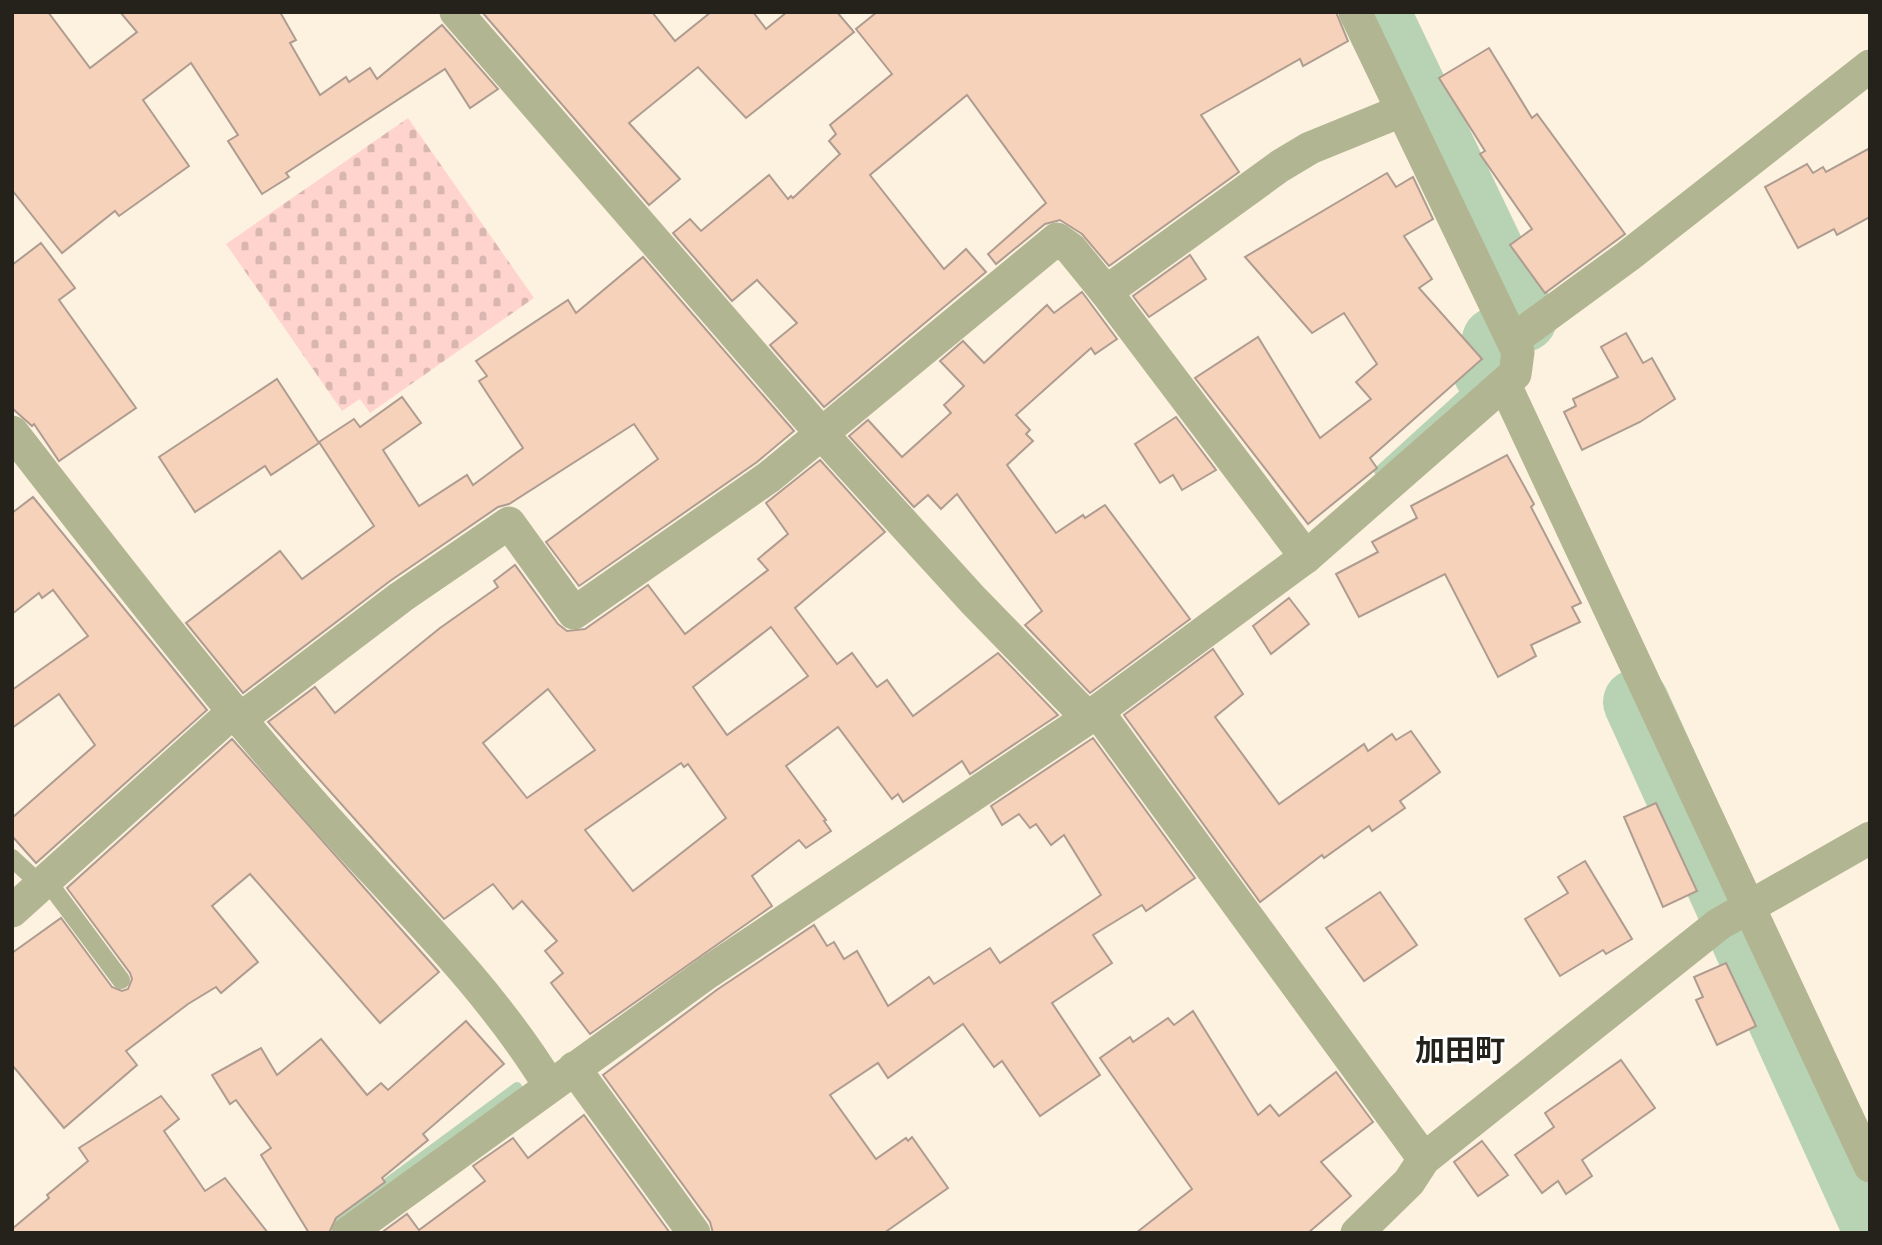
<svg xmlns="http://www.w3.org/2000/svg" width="1882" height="1245" font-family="Karla,'Noto Sans JP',sans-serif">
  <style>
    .cemetery { fill: url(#cemetery-stones) }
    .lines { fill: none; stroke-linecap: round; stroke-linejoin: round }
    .stream { stroke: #b8d3b4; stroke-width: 10 }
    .river { stroke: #b8d3b4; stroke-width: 66 }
    .building { fill: #f6d2bb; stroke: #af9c90; stroke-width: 2; fill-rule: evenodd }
    .service { stroke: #b1b591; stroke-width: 18 }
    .minor { stroke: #b1b591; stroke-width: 33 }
    .labels { text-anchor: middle; stroke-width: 5; stroke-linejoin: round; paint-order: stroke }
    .quarter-label { font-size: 30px; font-weight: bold; fill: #25221b; stroke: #fff }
  </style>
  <defs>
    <pattern id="cemetery-stones" width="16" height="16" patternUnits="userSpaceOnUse" patternTransform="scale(1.75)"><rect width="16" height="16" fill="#ffd4cf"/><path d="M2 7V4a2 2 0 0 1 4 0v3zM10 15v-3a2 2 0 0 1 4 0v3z" fill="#dab6b1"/></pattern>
  </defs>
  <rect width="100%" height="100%" fill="#fdf2df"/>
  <polygon class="cemetery" points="408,118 534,298 370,413 360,399 342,411 226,244"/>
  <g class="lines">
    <g class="stream">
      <polyline points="1379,471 1478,381 1487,365"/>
      <polyline points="322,1231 517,1087"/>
    </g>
    <g class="river">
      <polyline points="1377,12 1524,319"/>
      <polyline points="1486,372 1495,340"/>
      <polyline points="1636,702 1870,1217"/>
    </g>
  </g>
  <g class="building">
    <polygon points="12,12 48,12 90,68 137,32 120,12 280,12 296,40 290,43 320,95 346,77 349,82 370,68 377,79 442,25 498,89 470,108 445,69 286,173 289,177 262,194 228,141 238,135 191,63 143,100 189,166 119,216 115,211 62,253 12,190"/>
    <polygon points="482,12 652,12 675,41 711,12 753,12 766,29 787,12 837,12 854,32 746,118 698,67 629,123 680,179 649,205"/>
    <polygon points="877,12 1336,12 1348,41 1303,66 1300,59 1201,115 1239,172 1109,266 1082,234 1060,220 1045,224 996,264 988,254 1046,203 967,95 870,175 944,269 966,249 986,272 824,407 770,345 797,323 757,280 732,301 673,233 690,219 701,231 769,175 788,199 791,196 793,198 840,154 829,141 836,134 830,125 892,74 856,29"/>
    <polygon points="1489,48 1532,118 1537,114 1625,234 1545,293 1510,245 1532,229 1480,154 1485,151 1439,78"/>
    <polygon points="1870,148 1870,217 1837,235 1834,229 1798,248 1765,187 1807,164 1813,173 1823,167 1826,172"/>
    <polygon points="1387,173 1396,187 1413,177 1433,219 1404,236 1432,279 1419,288 1482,359 1370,458 1377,468 1308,524 1195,378 1258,337 1320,438 1371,399 1356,382 1377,364 1344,313 1312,333 1245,257"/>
    <polygon points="41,243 75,288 59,300 136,408 59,461 34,424 32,426 12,408 12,265"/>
    <polygon points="1190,255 1206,279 1149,317 1133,296"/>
    <polygon points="643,257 794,431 757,462 579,586 546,542 658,459 634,424 509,504 498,507 390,581 243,693 186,623 280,551 302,579 374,526 319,442 354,419 360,427 402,397 421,423 383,450 419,506 467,475 473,485 523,448 479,381 487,376 476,361 568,300 576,313"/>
    <polygon points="1082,292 1117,339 1095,354 1091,348 1016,415 1030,430 1026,434 1033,441 1007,465 1056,533 1083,515 1085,518 1105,505 1190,619 1090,693 1025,625 1042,611 957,494 941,509 928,495 914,507 849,436 868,420 902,457 951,413 944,405 964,386 940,361 963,341 984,363 1047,305 1054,313"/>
    <polygon points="1626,333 1643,363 1652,358 1675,399 1640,422 1582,450 1564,412 1576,406 1573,399 1618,377 1601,347"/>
    <polygon points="277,379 319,443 271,475 265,466 195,512 159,457"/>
    <polygon points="1176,417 1216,470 1182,490 1173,475 1160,483 1135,444"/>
    <polygon points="1507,455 1534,504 1531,507 1581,603 1572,607 1580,622 1531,645 1536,656 1498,677 1445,574 1359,617 1336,574 1378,552 1372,542 1417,518 1411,506"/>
    <path d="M 820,460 L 885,532 L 795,608 L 837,664 L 852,653 L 877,687 L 887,680 L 913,716 L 998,653 L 1058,715 L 970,774 L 962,761 L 903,802 L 898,794 L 892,799 L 838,727 L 786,766 L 826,820 L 824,821 L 831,831 L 806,848 L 799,840 L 752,876 L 772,906 L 590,1034 L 551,983 L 563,973 L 545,951 L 557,941 L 522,901 L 513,909 L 493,884 L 444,919 L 268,722 L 315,687 L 335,713 L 440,628 L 498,587 L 494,581 L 515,565 L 558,624 L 567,631 L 585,629 L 648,585 L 685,634 L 768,570 L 758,559 L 788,534 L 766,503 ZM 771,627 L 808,676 L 727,735 L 693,687 ZM 548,689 L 595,750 L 527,798 L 483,743 ZM 681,763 L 684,767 L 688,764 L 726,818 L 633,891 L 585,830 Z"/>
    <polygon points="33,497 207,710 36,863 12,836 12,818 95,745 59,694 12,728 12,690 88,636 53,590 42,598 39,593 12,614 12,513"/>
    <polygon points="1289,598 1309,624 1271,654 1253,626"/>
    <polygon points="1213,649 1243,694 1215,717 1279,804 1364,744 1368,751 1392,734 1396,740 1411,731 1440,772 1400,801 1405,808 1372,831 1369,826 1324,858 1322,855 1260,902 1124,715"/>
    <polygon points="1093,738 1195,878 1146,911 1142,905 1093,935 1112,963 1052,1003 1100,1075 1040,1116 1002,1061 994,1067 963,1024 888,1078 878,1063 830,1095 876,1159 906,1138 908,1141 912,1137 948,1188 884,1233 713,1233 710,1222 603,1075 718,989 814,925 827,946 834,942 844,959 857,951 888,1006 929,977 934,984 990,948 1000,963 1101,895 1064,835 1051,845 1036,824 1030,828 1019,814 1002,825 991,806"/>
    <polygon points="232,739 439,972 380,1023 250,874 212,906 258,962 221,993 216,987 188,1004 126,1051 137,1065 64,1128 12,1065 12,953 61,918 112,987 122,991 128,989 132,979 130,973 67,888"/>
    <polygon points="1656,803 1697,891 1663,907 1624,817"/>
    <polygon points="1585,861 1632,939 1606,954 1603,950 1560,976 1525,919 1568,893 1558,877"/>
    <polygon points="1380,892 1417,945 1364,981 1326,928"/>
    <polygon points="1726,963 1756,1026 1717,1045 1696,1000 1703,997 1694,977"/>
    <polygon points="1193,1011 1258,1115 1270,1105 1279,1116 1336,1072 1373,1122 1321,1162 1351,1196 1308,1233 1136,1233 1192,1189 1100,1058 1130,1037 1133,1042 1168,1018 1174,1025"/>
    <polygon points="466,1021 504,1064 423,1134 428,1140 382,1178 385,1182 336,1218 329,1233 309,1233 261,1155 271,1148 236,1100 230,1104 212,1075 261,1048 277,1075 321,1039 367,1095 381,1083 388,1090"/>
    <polygon points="1621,1060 1655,1108 1582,1160 1592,1176 1566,1194 1558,1181 1542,1193 1515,1155 1554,1127 1545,1113"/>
    <polygon points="161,1096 179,1119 164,1131 205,1191 225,1178 268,1233 12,1233 12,1229 49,1198 47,1195 88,1161 79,1148"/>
    <polygon points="584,1115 670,1233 381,1233 407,1214 419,1230 485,1181 473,1166 513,1138 528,1158"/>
    <polygon points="1482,1141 1508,1175 1478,1196 1454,1162"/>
  </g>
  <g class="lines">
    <g class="service">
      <polyline points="12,858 41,885"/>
      <polyline points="48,882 121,980"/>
    </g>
    <g class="minor">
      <polyline points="456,12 820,432 973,600 1088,718"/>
      <polyline points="1106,292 1306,557"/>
      <polyline points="1513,340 1628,256 1870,66"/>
      <polyline points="1505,385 1870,1166"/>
      <path d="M 12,432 C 107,554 202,678 304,794 C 385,887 486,981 549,1085"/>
      <polyline points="1097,711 1424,1159"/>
      <polyline points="239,720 401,597 509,523 574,613 769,477 1057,239 1071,249 1106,292 1280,166 1310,148 1401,111"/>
      <polyline points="12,911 233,712"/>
      <polyline points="574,1068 694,1233"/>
      <polyline points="348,1233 707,973 1088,718 1306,557 1515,374 1518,352 1355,12"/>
      <polyline points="1357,1233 1409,1182 1424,1159 1719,924 1870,838"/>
    </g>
  </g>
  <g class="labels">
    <g class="quarter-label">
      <text x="1460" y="1061">加田町</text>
    </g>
  </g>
  <rect width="1882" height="1245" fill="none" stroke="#25221b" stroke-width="28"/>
</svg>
